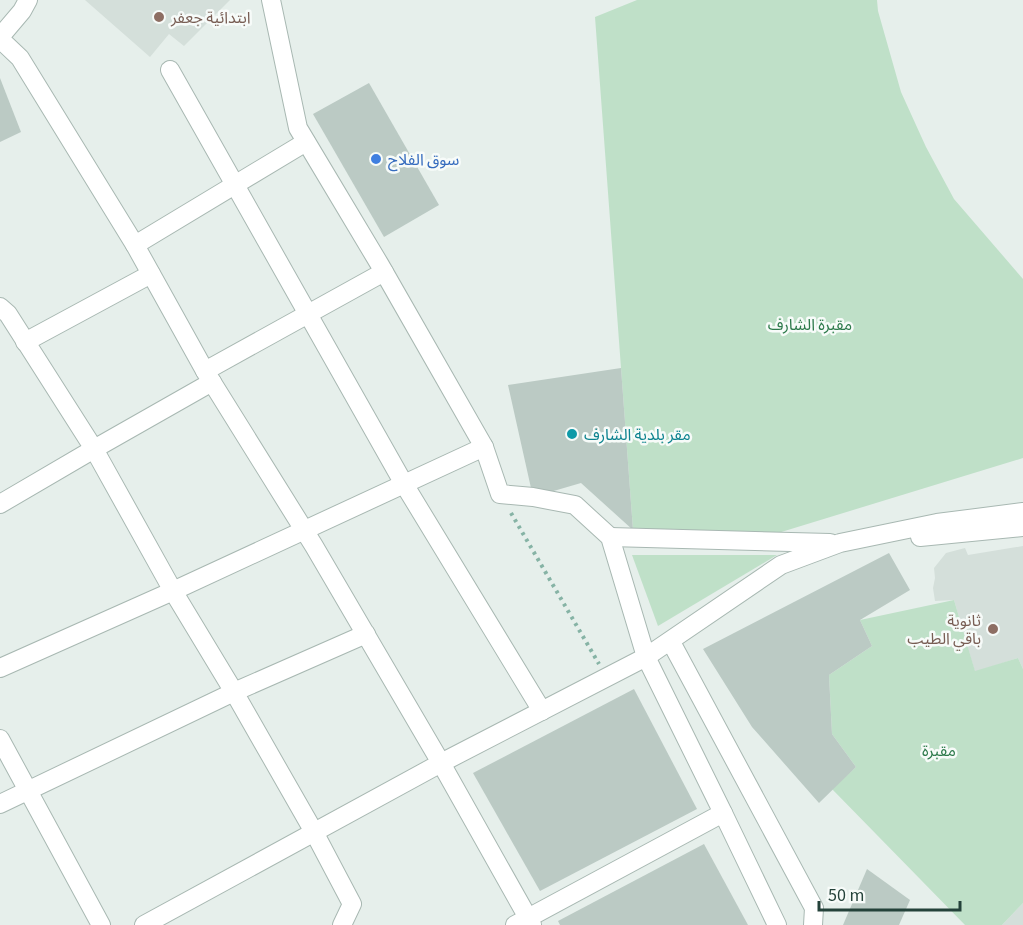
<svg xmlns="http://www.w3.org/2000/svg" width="1023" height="925" font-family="'Source Sans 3','Noto Sans Arabic',sans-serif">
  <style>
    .built { fill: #d4dfda }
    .green { fill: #bfe0c8 }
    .building { fill: #bbcac4 }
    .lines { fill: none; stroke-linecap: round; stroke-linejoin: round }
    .minor-casing { stroke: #a8b8b2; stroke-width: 20 }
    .path { stroke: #86b3a5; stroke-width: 4; stroke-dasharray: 3 4.5; stroke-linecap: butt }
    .minor { stroke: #fff; stroke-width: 18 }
    .education-dot { fill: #8d6e63; stroke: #f7fbf9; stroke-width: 2 }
    .shop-dot { fill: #3f7fe0; stroke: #f7fbf9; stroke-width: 2 }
    .culture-dot { fill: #0f9aa8; stroke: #f7fbf9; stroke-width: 2 }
    .labels { text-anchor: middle; stroke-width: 5; stroke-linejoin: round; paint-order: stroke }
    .education-label { font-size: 16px; fill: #785e54; stroke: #f7fbf9; text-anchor: start }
    .shop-label { font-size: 16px; fill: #366cbe; stroke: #f7fbf9; text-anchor: start }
    .park-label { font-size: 16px; fill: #2d7a4b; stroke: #f7fbf9 }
    .culture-label { font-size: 16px; fill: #0d838f; stroke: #f7fbf9; text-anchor: start }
  </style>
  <rect width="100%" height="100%" fill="#e6efeb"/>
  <g class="built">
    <polygon points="85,0 230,0 184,46 169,34 150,57"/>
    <polygon points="1023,546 1023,669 1018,658 975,672 954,600 935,601 933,588 935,578 934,568 946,553 965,548 968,555"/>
    <polygon points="1023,903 1023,925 1002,925"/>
  </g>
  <g class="green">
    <polygon points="637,0 877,0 878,11 901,92 926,147 954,199 1023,279 1023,458 778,533 633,530 595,17"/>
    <polygon points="632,555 777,555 658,626"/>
    <polygon points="954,600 975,671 1018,658 1023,669 1023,903 1002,925 965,925 832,789 856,767 832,734 829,675 872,646 860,620"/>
  </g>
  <g class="building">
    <polygon points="0,78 21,132 0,142"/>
    <polygon points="369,83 439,205 384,237 313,114"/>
    <polygon points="621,368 633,530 581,483 533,497 508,385"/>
    <polygon points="889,553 910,590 860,620 872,646 829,675 832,734 856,767 819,803 752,727 703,649"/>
    <polygon points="634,689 697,809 540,891 473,773"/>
    <polygon points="704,844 748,925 560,925 558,921"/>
    <polygon points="867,869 910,900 899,925 843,925"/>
  </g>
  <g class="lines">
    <defs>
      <g id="minor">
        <polyline points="271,0 298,128 380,265 484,447 500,494 533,497 575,505 610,537 646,657 723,813 515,925"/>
        <polyline points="0,37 22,11 28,0"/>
        <polyline points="0,39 20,58 135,245 205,371 314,546 441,763 144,925"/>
        <polyline points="170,70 404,484 542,711"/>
        <polyline points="135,245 306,142"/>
        <polyline points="0,307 8,314 94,449 0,504"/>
        <polyline points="25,342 151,274"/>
        <polyline points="205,371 384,272"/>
        <polyline points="212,382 94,449 173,591 234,692 314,832 352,904 342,925"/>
        <polyline points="610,537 830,543"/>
        <polyline points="920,537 1023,527"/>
        <polyline points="671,642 814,908 813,925"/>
        <polyline points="0,668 173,591 484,447"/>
        <polyline points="0,739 101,925"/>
        <polyline points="0,804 234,692 366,634"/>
        <polyline points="723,813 777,925"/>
        <polyline points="532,925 441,763 646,657 781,565 840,543 937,523 1023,512"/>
      </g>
    </defs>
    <use href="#minor" class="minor-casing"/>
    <polyline class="path" points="511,513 599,664"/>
    <use href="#minor" class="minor"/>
  </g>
  <g class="education-dot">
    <circle cx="159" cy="17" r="6"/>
    <circle cx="993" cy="629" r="6"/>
  </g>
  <circle class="shop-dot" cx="376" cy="159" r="6"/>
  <circle class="culture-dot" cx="572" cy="434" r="6"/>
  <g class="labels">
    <g class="education-label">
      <text x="171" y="23">ابتدائية جعفر</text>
      <text x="981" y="626" text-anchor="end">ثانوية<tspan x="981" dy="18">باقي الطيب</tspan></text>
    </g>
    <g class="shop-label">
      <text x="388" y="165">سوق الفلاح</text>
    </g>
    <g class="park-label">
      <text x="810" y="330">مقبرة الشارف</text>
      <text x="939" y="756">مقبرة</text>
    </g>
    <g class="culture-label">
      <text x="584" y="440">مقر بلدية الشارف</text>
    </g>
  </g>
  <path d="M819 901v9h141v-9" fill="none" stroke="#24423a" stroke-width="3"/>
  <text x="828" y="901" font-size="18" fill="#24423a" stroke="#f7fbf9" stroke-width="4.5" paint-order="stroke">50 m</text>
</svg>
